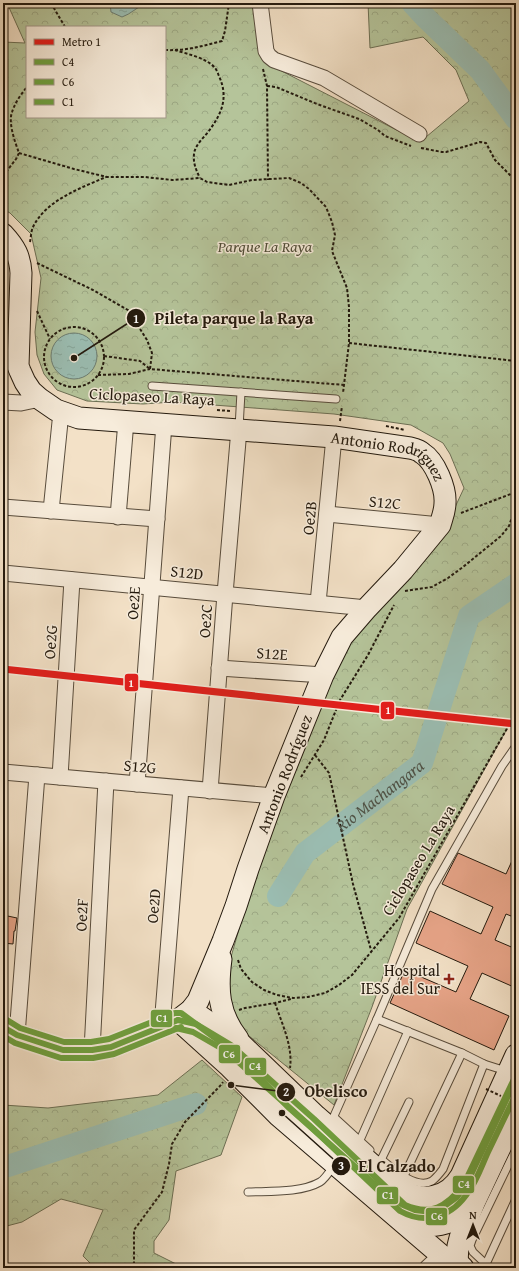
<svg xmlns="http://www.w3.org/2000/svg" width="519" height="1271" font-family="'Gentium Book Plus',serif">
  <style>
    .forest { fill: url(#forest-crowns); stroke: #6c6f54; fill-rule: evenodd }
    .water { fill: url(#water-ripples); stroke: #6b7c71 }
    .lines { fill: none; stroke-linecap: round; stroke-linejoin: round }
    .river { stroke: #9bbeb3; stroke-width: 22 }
    .building { fill: #e8a589; stroke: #241a0e }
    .lane-casing { stroke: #584c3c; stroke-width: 9 }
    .street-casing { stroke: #584c3c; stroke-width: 17 }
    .secondary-casing { stroke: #241a0e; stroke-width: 23 }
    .path { stroke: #241a0e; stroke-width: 2; stroke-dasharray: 3 2; stroke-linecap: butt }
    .lane { stroke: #f7ecdb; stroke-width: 7 }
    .street { stroke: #f7ecdb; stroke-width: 15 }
    .secondary { stroke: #f7ecdb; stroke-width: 21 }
    .path-bridge { stroke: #241a0e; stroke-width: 2; stroke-dasharray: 3 2; stroke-linecap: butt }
    .bus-1-casing { stroke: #f7ecdb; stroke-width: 9 }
    .bus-2-casing { stroke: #f7ecdb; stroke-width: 9 }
    .bus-3-casing { stroke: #f7ecdb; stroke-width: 9 }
    .bus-1 { stroke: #6fa03e; stroke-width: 6 }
    .bus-2 { stroke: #6fa03e; stroke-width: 6 }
    .bus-3 { stroke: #6fa03e; stroke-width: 6 }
    .metro-1-casing { stroke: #f7ecdb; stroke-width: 10 }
    .metro-1 { stroke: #e31d1b; stroke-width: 7 }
    .poi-dot { fill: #8f2418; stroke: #f7ecdb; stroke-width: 1.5 }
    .labels { text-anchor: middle; stroke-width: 3; stroke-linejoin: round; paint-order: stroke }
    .park-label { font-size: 16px; font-style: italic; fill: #504d38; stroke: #f7ecdb }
    .street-label { font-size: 16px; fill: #241a0e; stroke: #f7ecdb }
    .poi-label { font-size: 16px; fill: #241a0e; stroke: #f7ecdb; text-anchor: end }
    .water-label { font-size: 17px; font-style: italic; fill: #4e5348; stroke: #f7ecdb }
    .leader { fill: none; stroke: #241a0e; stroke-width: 1.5 }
    .callout-dot { fill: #241a0e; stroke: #f7ecdb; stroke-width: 1.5 }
    .mark-label { font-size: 12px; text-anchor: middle; font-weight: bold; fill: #fff }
    .callout-label { font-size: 17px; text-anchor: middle; font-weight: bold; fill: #241a0e; stroke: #f7ecdb; stroke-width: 3; stroke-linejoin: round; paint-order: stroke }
    .line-badge { stroke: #f7ecdb; stroke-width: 1.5 }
    .badge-label { font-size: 11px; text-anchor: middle; font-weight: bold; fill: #fff }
  </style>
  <defs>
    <pattern id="forest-crowns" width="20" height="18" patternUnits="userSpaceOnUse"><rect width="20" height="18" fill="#b5c49a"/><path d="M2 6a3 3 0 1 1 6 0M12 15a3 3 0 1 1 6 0" fill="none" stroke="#9ca884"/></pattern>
    <pattern id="water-ripples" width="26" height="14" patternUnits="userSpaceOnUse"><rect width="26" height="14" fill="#9bbeb3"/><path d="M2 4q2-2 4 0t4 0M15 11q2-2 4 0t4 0" fill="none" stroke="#85a399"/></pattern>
  </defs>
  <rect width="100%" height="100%" fill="#f3e1c7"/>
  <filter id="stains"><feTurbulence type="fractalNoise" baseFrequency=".005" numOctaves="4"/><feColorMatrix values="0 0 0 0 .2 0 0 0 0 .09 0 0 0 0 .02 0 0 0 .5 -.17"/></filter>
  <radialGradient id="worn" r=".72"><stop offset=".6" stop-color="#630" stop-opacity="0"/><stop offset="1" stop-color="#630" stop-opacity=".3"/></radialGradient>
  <g class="forest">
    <path d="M 7,3 L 255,3 L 266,63 L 420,142 L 469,101 L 456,70 L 423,37 L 370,48 L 368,3 L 516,3 L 516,717 L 513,718 L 407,909 L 372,1007 L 334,1105 L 243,1031 L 226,1005 L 226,974 L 277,799 L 325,676 L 372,608 L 443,533 L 464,488 L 450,454 L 443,443 L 411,425 L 334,414 L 173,402 L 143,404 L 87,401 L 57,390 L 44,374 L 37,355 L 35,332 L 41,278 L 31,234 L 10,213 L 3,209 L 3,42 L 25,43 ZM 27,27 L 165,27 L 165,117 L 27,117 Z"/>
    <polygon points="202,1060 242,1097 221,1155 176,1171 169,1220 154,1241 154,1253 184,1268 95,1268 83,1256 103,1210 61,1199 22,1222 3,1227 3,1105 48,1108 158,1095"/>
  </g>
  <g class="water">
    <path d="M 110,3 L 146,3 C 137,7 131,14 122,17 L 111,12 Z"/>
    <circle cx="74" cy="356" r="23"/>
  </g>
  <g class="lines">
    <g class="river">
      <polyline points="412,3 425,17 480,70 516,119"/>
      <path id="s1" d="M 278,896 L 305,853 L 422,763 L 469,616 L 516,584"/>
      <polyline points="3,1164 8,1166 196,1104"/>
    </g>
  </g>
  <g class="building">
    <polygon points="516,852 516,918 506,914 495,940 516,949 516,988 482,973 470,999 509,1016 494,1050 390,1003 405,970 456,992 468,966 416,943 430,911 481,934 493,907 442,884 458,853 506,874"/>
    <polygon points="3,915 17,918 15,931 14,931 13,944 3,943"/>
  </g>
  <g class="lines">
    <defs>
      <g id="lane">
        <polyline points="152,386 336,399"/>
        <polyline points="239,428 241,392"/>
        <polyline points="377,1019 432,889 502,766 516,746"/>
        <polyline points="509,1112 516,1097"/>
        <polyline points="334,1117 370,1150"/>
        <polyline points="330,1125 377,1019 462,1053 484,1064 506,1071"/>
        <polyline points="360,1140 408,1031"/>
        <path d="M 381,1159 C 393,1169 416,1190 432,1181 C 436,1178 440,1173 443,1169 L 484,1064"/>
        <polyline points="381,1160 409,1102"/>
        <polyline points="404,1176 462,1053"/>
        <path d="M 248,1192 C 269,1191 301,1193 320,1182 C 325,1179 330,1171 334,1165"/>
        <path d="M 395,1195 C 400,1200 406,1207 413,1209 C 429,1214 446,1207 457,1195"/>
        <polyline points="486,1264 516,1199"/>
        <polyline points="490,1268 473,1252 470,1246 472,1240 516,1149"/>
        <polyline points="514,1268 516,1265"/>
      </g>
      <g id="street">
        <polyline points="260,3 266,51 269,56 274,60 324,78 419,134"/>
        <polyline points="3,402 21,403 40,399"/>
        <polyline points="3,507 157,519"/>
        <polyline points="51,511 61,412"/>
        <polyline points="327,514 440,525"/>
        <polyline points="118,517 126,421"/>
        <polyline points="3,573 367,608"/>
        <polyline points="318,603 334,437"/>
        <polyline points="219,668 323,675"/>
        <polyline points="3,772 274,796"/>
        <polyline points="60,777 72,580"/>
        <polyline points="137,784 164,424"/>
        <polyline points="210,791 225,594 239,429"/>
        <polyline points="162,1026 181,788"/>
        <polyline points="17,1035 37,775"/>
        <polyline points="92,1050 106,781"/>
        <polyline points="427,1268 441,1255"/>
      </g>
      <g id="secondary">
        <path id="s2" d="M 3,234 C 15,247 20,256 21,273 L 18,366 L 20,371 L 25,382 L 31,391 L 40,399 L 56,410 L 79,418 L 334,437 L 410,448 C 414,449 419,450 422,453 C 435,461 446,488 445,503 C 445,511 442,518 440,525 L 403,570 L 367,608 L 342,637 L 323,675 L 274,796 L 248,869 L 236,906 L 223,941 L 198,1001 L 191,1010 L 178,1020 L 111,1047 L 92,1050 L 63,1050 L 17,1035 L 3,1027"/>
        <path d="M 221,959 C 217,990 218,1013 238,1039"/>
        <path d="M 191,1010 L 242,1045 L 316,1116 L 400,1189 C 423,1203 447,1199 461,1176 L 516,1055"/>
        <polyline points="178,1020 230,1067 279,1116 441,1255 457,1262 463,1268"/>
        <path d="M 402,1220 C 428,1230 455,1227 473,1204"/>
        <polyline points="457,1262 458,1246 460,1238 474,1203 516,1114"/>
      </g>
    </defs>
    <use href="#lane" class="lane-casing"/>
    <use href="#street" class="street-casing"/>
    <use href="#secondary" class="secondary-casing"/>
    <g class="path">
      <polyline points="51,3 65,27"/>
      <path d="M 165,50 C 185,51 203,46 222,41 L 225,31 L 229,3"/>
      <path d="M 175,50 C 187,54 207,58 215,68 C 217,70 218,74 219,76 C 228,96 223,111 211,128 C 206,136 195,144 194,154 C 193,163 196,170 200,178"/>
      <polyline points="263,69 267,86 268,180"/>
      <polyline points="267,86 276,87 317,104 359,119 378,130 385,136 411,146"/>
      <polyline points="421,148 442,152 446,152 480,142 486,143 495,160 516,181"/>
      <polyline points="19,153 74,169 107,177 145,177 172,180 200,178 207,182 229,185 252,180 289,178 301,183 309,189 326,207 332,222 335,235 332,251 347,288 349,307 349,343 343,393"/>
      <path d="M 3,176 L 16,159 L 19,153 C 15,142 8,123 12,112 C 15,103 21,94 27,87"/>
      <polyline points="3,215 7,218"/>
      <path d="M 30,242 C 31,237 31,231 33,227 C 46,200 81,188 106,177"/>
      <polyline points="37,263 93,290 128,310 147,340 152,353 150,369 344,385"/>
      <polyline points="37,311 50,339"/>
      <circle cx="74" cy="357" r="30"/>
      <polyline points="349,343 516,361"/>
      <polyline points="104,356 140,361 150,369"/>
      <polyline points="98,375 129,374 150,369"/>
      <polyline points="217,410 230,411"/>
      <polyline points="340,421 342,406"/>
      <polyline points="386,426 405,430"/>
      <polyline points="461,513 516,492"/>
      <polyline points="405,591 432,587 448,578 463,567 501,536 509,526 512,517 516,498"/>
      <polyline points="315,755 329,773 353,884 371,950"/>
      <polyline points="301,777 324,740 340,700 368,655 394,605"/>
      <polyline points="238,960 241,969 252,982 264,990 277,995 293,998 308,997 325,993 339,985 352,975 399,918 513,718 516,717"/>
      <path d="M 275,1003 C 282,1024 293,1046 290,1068"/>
      <polyline points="239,1010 245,1008 275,1003 291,999"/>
      <polyline points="129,1268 134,1263"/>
      <polyline points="138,1268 134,1263 134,1230 162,1192 169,1164 172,1144 185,1122 220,1086 223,1082"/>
    </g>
    <use href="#lane" class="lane"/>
    <use href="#street" class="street"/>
    <use href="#secondary" class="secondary"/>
    <polyline class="path-bridge" points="486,1089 516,1103"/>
    <defs>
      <g id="bus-1">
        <path d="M 178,1020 L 196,1024 L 231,1045 L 314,1119 L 405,1205 C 431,1216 446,1207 463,1186 L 516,1075"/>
        <polyline points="3,1027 17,1035 63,1050 92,1050 111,1047 178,1020"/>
      </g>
      <g id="bus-2">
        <path d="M 176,1028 L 193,1032 L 226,1051 L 309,1125 L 400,1211 C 427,1226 453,1216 469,1191 C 477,1180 482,1165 488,1152 C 497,1133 507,1113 516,1094"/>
        <polyline points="3,1036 15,1043 61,1058 93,1058 114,1054 181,1027"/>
      </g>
      <polyline id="bus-3" points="7,1020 20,1028 64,1042 91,1042 109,1039 175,1013 181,1013 226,1046 251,1068 288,1107 387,1195 403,1205 415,1210 432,1212 443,1207 457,1197 467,1183 509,1094"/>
    </defs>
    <use href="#bus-1" class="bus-1-casing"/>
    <use href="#bus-2" class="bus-2-casing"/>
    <use href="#bus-3" class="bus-3-casing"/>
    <use href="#bus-1" class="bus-1"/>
    <use href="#bus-2" class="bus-2"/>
    <use href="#bus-3" class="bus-3"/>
    <defs>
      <polyline id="metro-1" points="3,669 516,724"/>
    </defs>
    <use href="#metro-1" class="metro-1-casing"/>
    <use href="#metro-1" class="metro-1"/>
  </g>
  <path class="poi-dot" d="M447 973h4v4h4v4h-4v4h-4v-4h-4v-4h4z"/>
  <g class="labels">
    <g class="park-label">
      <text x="265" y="252">Parque La Raya</text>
    </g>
    <g class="street-label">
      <text transform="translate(152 396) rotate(3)" y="6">Ciclopaseo La Raya</text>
      <text dy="6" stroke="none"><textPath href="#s2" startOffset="537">Antonio Rodríguez</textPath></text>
      <text transform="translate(385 502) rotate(5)" y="6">S12C</text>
      <text transform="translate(309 518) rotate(-84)" y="6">Oe2B</text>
      <text transform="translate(187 572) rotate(6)" y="6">S12D</text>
      <text transform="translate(133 603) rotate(-86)" y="6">Oe2E</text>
      <text transform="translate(205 621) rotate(-86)" y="6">Oe2C</text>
      <text transform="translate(50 642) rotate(-86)" y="6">Oe2G</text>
      <text transform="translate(272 653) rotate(4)" y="6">S12E</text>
      <text transform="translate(140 766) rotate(5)" y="6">S12G</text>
      <text transform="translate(284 774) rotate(-69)" y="6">Antonio Rodríguez</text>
      <text transform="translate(418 860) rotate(-59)" y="6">Ciclopaseo La Raya</text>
      <text transform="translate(153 906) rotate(-85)" y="6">Oe2D</text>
      <text transform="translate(81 915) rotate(-87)" y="6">Oe2F</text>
    </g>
    <g class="poi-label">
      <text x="440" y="976">Hospital<tspan x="440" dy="18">IESS del Sur</tspan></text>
    </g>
    <g class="water-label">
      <text dy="6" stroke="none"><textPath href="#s1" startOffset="145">Rio Machangara</textPath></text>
    </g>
  </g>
  <path class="leader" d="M74 358L136 318M231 1085L286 1092M282 1113L341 1166"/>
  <g class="callout-dot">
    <circle cx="74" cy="358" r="4"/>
    <circle cx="231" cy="1085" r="4"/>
    <circle cx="282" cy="1113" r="4"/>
    <circle cx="136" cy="318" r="10"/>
    <circle cx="286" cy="1092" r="10"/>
    <circle cx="341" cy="1166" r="10"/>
  </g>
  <g class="mark-label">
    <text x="136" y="323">1</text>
    <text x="286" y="1096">2</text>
    <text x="341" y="1170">3</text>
  </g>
  <g class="callout-label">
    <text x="234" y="324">Pileta parque la Raya</text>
    <text x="336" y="1097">Obelisco</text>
    <text x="397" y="1172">El Calzado</text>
  </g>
  <g class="line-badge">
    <rect x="124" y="673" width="15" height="19" rx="4" fill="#e31d1b"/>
    <rect x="380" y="701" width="15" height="19" rx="4" fill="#e31d1b"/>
    <rect x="150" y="1009" width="23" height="19" rx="4" fill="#6fa03e"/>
    <rect x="218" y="1044" width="23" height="20" rx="4" fill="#6fa03e"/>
    <rect x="244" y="1057" width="23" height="19" rx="4" fill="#6fa03e"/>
    <rect x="452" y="1175" width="23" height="19" rx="4" fill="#6fa03e"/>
    <rect x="376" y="1186" width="23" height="19" rx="4" fill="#6fa03e"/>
    <rect x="425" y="1207" width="23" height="19" rx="4" fill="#6fa03e"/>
  </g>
  <g class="badge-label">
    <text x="131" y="687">1</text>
    <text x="388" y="714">1</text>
    <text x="162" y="1022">C1</text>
    <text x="229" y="1058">C6</text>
    <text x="255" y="1070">C4</text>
    <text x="464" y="1188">C4</text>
    <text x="388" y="1199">C1</text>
    <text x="437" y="1220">C6</text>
  </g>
  <rect width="519" height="1271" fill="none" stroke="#f3e1c7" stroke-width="16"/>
  <rect x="4" y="4" width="511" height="1263" fill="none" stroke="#241a0e" stroke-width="2"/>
  <rect x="8" y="8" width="503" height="1255" fill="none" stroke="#241a0e"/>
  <rect x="26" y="26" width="140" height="92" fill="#f7ecdb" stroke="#a39889"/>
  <rect x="34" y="39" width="20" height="6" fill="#e31d1b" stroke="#a39889"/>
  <text x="62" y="46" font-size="12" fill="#241a0e">Metro 1</text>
  <rect x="34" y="59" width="20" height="6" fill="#6fa03e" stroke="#a39889"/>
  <text x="62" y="66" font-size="12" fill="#241a0e">C4</text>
  <rect x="34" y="79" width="20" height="6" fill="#6fa03e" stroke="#a39889"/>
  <text x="62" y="86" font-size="12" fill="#241a0e">C6</text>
  <rect x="34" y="99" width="20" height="6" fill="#6fa03e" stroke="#a39889"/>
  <text x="62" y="106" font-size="12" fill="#241a0e">C1</text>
  <g transform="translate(473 1225)" stroke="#f7ecdb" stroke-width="3" paint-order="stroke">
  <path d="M0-3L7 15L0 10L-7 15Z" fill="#241a0e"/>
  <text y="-6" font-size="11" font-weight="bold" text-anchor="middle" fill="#241a0e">N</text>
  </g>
  <rect width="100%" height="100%" filter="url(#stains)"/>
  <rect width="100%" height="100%" fill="url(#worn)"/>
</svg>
